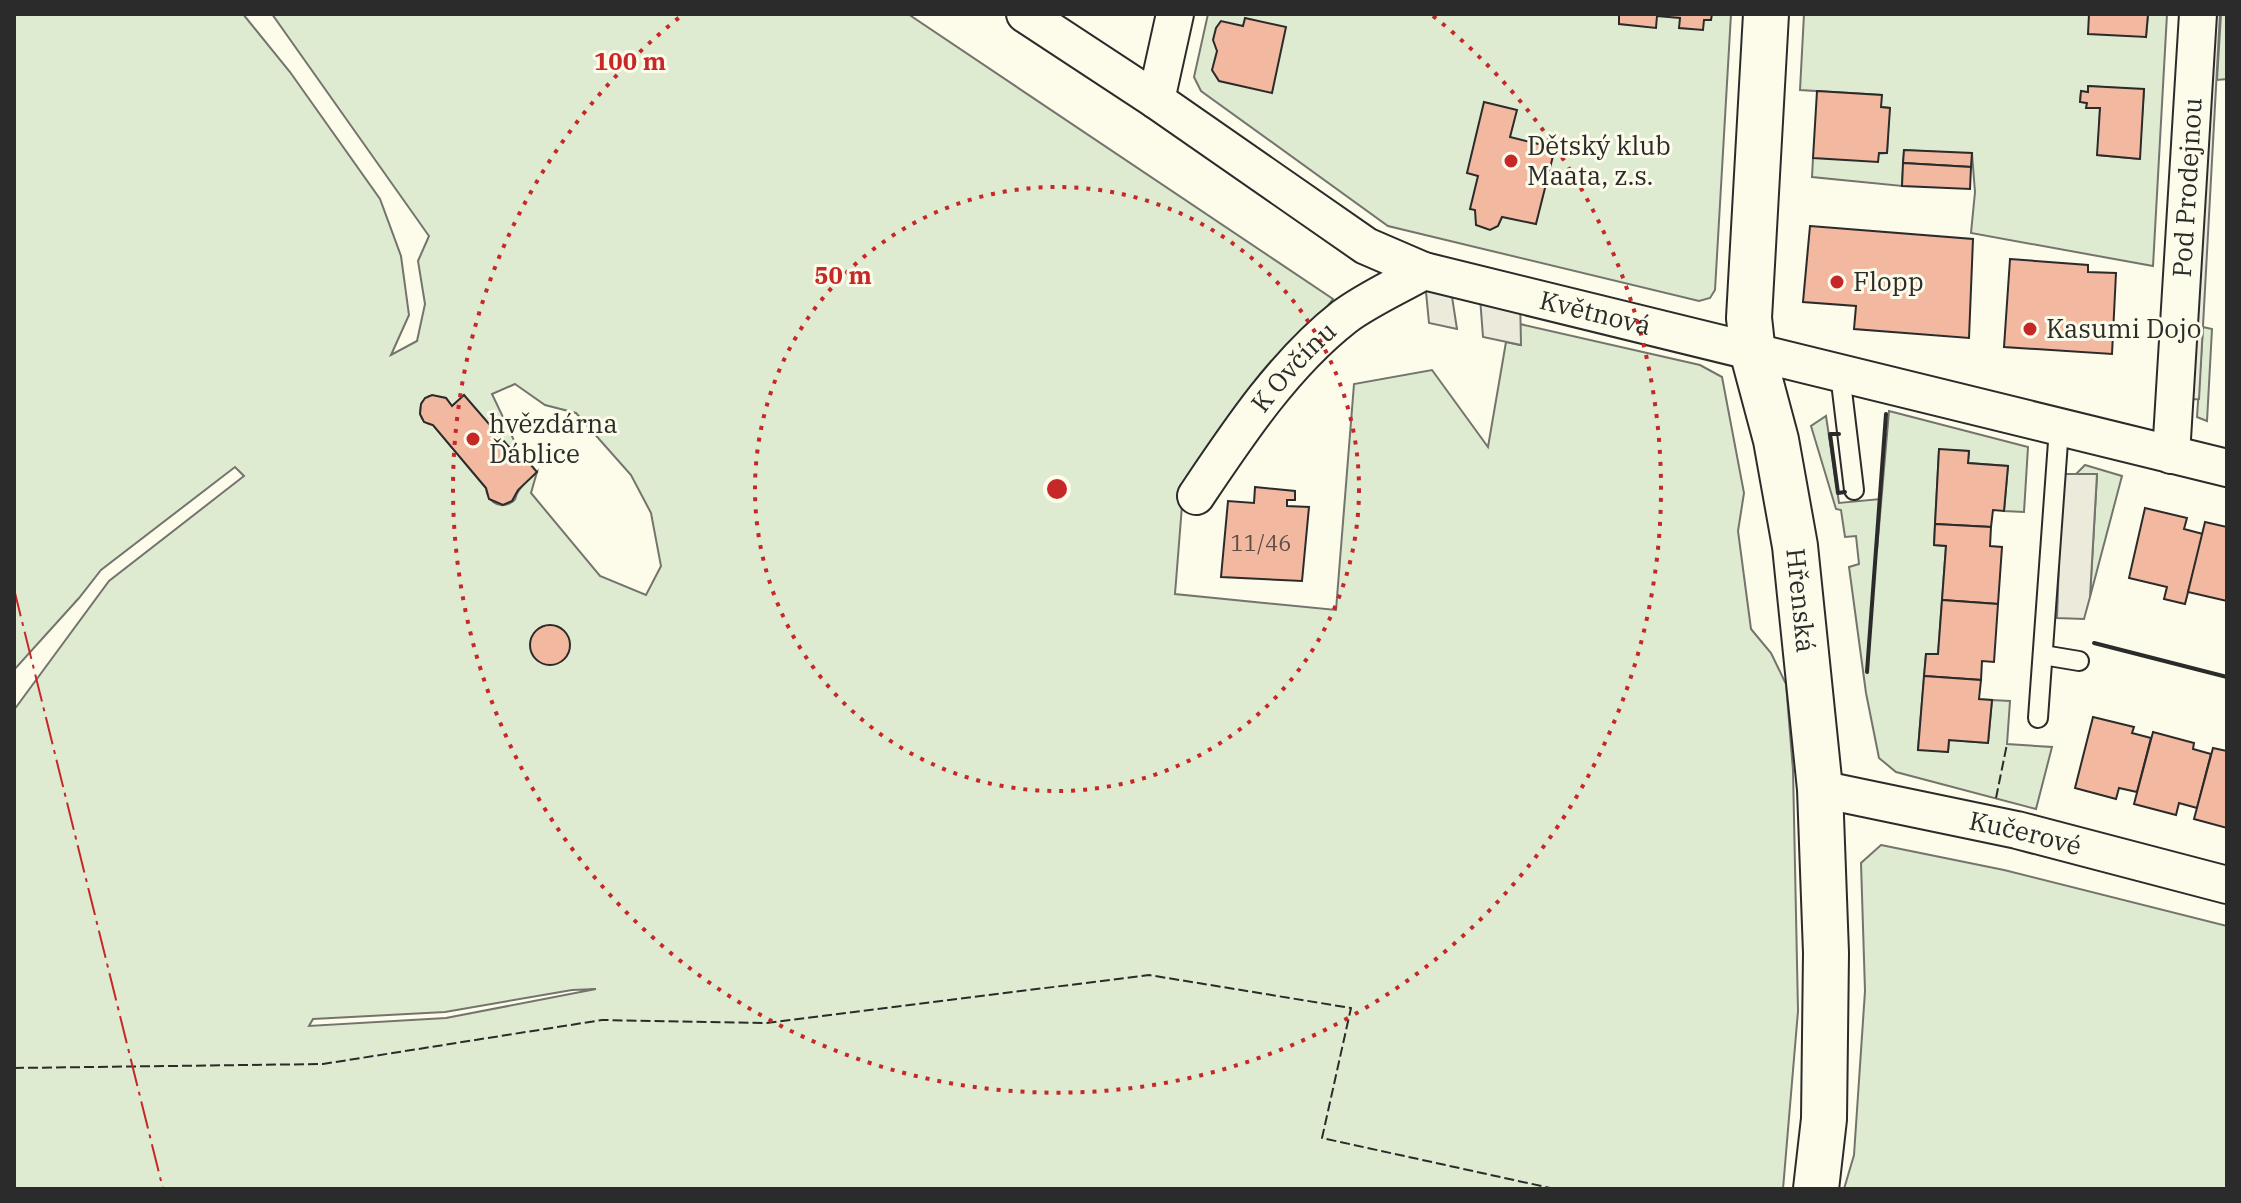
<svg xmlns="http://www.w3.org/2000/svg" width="2241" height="1203" font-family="'IBM Plex Serif',serif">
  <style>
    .green { fill: #deebd1; stroke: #74746e; stroke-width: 2; fill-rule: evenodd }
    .parking { fill: #eceadb; stroke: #74746e; stroke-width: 2 }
    .building { fill: #f2b8a0; stroke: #2b2b2b; stroke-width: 2 }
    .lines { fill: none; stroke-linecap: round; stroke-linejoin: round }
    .lane-casing { stroke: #2b2b2b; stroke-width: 22 }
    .street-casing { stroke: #2b2b2b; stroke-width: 40 }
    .secondary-casing { stroke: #2b2b2b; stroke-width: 48 }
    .lane { stroke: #fdfbea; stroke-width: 18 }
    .street { stroke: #fdfbea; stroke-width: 36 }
    .secondary { stroke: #fdfbea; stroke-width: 44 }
    .fence { stroke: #2b2b2b; stroke-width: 2; stroke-dasharray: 10 4; stroke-linecap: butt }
    .wall { stroke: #2b2b2b; stroke-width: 4 }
    .power { stroke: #c62828; stroke-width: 2; stroke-dasharray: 28 6 4 6; stroke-linecap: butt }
    .ring { fill: none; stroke: #c62828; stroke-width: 4; stroke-dasharray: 4 8 }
    .poi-dot { fill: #c62828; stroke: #fdfbea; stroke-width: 3 }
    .labels { text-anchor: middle; stroke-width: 6; stroke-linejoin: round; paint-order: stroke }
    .number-label { font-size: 22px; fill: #5d4e48 }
    .poi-label { font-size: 26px; fill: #2b2b2b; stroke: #fdfbea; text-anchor: start }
    .street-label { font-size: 26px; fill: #2b2b2b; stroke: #fdfbea }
    .centre { fill: #c62828; stroke: #fdfbea; stroke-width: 4 }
    .ring-label { font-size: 24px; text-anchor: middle; font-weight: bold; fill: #c62828; stroke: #fdfbea; stroke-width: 6; stroke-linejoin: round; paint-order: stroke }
  </style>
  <rect width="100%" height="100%" fill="#fdfbea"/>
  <g class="green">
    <path d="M 14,14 L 243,14 L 290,72 L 380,199 L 401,256 L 409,315 L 391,355 L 417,341 L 425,304 L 418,261 L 429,236 L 272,14 L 908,14 L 1333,299 L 1183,493 L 1175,594 L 1336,610 L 1354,384 L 1432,370 L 1488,447 L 1506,342 L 1520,345 L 1520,324 L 1700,365 L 1722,377 L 1744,493 L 1738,531 L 1751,629 L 1771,653 L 1786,684 L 1793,770 L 1798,1011 L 1783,1189 L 14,1189 L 14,710 L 109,581 L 244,476 L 235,467 L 101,570 L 79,598 L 14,670 ZM 515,384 L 545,405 L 576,413 L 631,475 L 651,513 L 661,566 L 646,595 L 600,576 L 531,493 L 537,472 C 531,478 522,484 518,492 C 514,498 518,499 510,503 C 497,510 487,499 486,488 L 433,425 C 421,423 418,414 422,402 L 429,396 L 446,398 L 452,406 L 464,396 L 515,454 L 519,451 L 492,394 ZM 596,989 L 446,1018 L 309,1026 L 313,1019 L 445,1012 L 572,990 Z"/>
    <polygon points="1208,14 1731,14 1715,290 1710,298 1699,301 1388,226 1201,91 1194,77"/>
    <path d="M 1804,14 L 2089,14 L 2146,37 L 2148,14 L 2167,14 L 2153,266 L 1971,233 L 1975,192 L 1972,154 L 1904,150 L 1902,186 L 1812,177 L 1813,158 L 1887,153 L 1889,108 L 1881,107 L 1881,95 L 1800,90 ZM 2089,86 L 2144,90 L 2139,159 L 2098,155 L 2100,108 L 2087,108 L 2087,103 L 2080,102 L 2081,92 L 2088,92 Z"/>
    <polygon points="2221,14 2227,14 2227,79 2217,80"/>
    <polygon points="2203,327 2212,329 2207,421 2197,417"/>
    <polygon points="1889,411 2028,447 2024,512 2004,511 2008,466 1968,463 1969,451 1939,450 1934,545 1946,546 1938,654 1926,654 1918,749 1948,752 1949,740 1988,743 1992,700 2010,701 2007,744 2052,747 2036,809 1896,772 1879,758 1866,693 1849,567 1859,564 1856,536 1845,537 1841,510 1836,509 1811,426 1826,416 1839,503 1880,499 1877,550"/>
    <polygon points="2085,465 2122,476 2090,597 2097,475 2076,474"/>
    <polygon points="1881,845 2004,870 2227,926 2227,1189 1844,1189 1854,1155 1865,991 1861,863"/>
  </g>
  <g class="parking">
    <polygon points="2206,14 2220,14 2199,399 2185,400"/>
    <polygon points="1424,271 1449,277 1457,329 1429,323"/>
    <polygon points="1479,284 1520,294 1521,345 1483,337"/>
    <polygon points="2062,474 2097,474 2090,597 2084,619 2057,618"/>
  </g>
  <g class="building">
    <polygon points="1619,14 1712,14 1711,20 1704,20 1703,30 1679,28 1680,18 1657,16 1656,28 1619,24"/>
    <polygon points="2089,14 2148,14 2146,37 2088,34"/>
    <polygon points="1245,18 1286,27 1272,93 1219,81 1212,70 1217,51 1213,40 1216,28 1221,21 1243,26"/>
    <polygon points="2088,86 2144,89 2140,159 2097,155 2100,108 2086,108 2087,103 2080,102 2081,91 2088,92"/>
    <polygon points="1817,91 1882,95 1881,107 1890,108 1887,153 1879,153 1878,162 1813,158"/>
    <polygon points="1484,102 1517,110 1510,137 1555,148 1536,224 1502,217 1498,226 1490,230 1476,225 1475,210 1470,209 1478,176 1467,173"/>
    <polygon points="1904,150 1972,153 1971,167 1903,163"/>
    <polygon points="1903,163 1971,167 1970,189 1902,186"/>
    <polygon points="1810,226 1973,239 1969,338 1854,329 1856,306 1803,302"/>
    <polygon points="2010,259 2088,265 2088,272 2116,273 2112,354 2004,347"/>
    <polygon points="432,395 446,398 452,406 464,395 515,454 519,451 537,472 518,490 512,501 503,505 489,499 486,488 433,425 424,422 420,414 421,404 425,398"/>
    <polygon points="1939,449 1969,451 1968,463 2008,466 2004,511 1993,510 1991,527 1935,524"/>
    <polygon points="1255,487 1295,491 1295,500 1287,500 1287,506 1309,507 1302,581 1221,577 1228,501 1254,503"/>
    <polygon points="2145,508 2187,518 2184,529 2203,534 2185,604 2164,599 2167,587 2129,578"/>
    <polygon points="2205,522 2227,527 2227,601 2188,592"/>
    <polygon points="1935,524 1991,527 1990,546 2002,547 1998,604 1942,600 1946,546 1934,545"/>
    <polygon points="1942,600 1998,604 1994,662 1982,661 1981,680 1924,676 1926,654 1938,654"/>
    <circle cx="550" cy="645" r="20"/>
    <polygon points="1924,676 1981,680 1979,699 1992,700 1988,743 1949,740 1948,752 1918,750"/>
    <polygon points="2093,717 2134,727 2132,733 2151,738 2137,792 2119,788 2116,799 2075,788"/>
    <polygon points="2153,732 2194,743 2193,749 2211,754 2197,808 2179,803 2176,815 2134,804"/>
    <polygon points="2213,748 2227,751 2227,828 2194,819"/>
  </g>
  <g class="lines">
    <defs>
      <g id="lane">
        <polyline points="1840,374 1854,490"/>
        <polyline points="2043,655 2079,661"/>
        <polyline points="2038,718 2059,428"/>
      </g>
      <g id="street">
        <path id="s1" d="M 1025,14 L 1156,100 L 1366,246 L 1424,271 L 2227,468"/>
        <polyline points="1156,100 1175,14"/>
        <path id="s2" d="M 2171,455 L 2198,14"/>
        <path id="s3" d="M 1196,496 C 1239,432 1284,364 1344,317 C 1368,299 1398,286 1424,271"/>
        <path id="s4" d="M 1820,789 L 2017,830 L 2227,885"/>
      </g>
      <g id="secondary">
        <path id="s5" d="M 1766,14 L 1749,318 L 1753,354 L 1776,440 L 1795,546 L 1820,789 L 1826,953 L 1824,1119 L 1816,1189"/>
      </g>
    </defs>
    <use href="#lane" class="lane-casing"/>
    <use href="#street" class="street-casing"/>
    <use href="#secondary" class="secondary-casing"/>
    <use href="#lane" class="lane"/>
    <use href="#street" class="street"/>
    <use href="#secondary" class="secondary"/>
    <g class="fence">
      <polyline points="1996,798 2007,744"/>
      <polyline points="14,1068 323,1064 602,1020 766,1023 1149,975 1351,1008 1322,1138 1555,1189"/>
    </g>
    <g class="wall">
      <polyline points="1839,434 1830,434 1838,493 1845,492"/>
      <polyline points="2094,643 2227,677"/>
      <polyline points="1867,672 1886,414"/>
    </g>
    <polyline class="power" points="14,589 163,1189"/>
  </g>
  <g class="ring">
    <circle cx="1057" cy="489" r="302"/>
    <path d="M1433 16A604 604 0 1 1 681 16"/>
  </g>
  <g class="poi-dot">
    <circle cx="1511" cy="161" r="8"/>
    <circle cx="1837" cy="282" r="8"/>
    <circle cx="2030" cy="329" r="8"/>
    <circle cx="473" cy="439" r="8"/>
  </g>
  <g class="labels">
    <g class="number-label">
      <text x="1261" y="551">11/46</text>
    </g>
    <g class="poi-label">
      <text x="1527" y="155">Dětský klub<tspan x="1527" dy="30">Maata, z.s.</tspan></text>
      <text x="1853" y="291">Flopp</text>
      <text x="2046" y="338">Kasumi Dojo</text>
      <text x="489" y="433">hvězdárna<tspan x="489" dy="30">Ďáblice</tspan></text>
    </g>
    <g class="street-label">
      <text dy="9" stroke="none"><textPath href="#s2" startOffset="268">Pod Prodejnou</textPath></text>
      <text dy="9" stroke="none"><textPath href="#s1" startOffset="652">Květnová</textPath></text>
      <text dy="9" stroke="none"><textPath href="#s3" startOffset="162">K Ovčínu</textPath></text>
      <text dy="9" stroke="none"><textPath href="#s5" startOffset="592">Hřenská</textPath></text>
      <text dy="9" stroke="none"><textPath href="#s4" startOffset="210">Kučerové</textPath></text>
    </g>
  </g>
  <circle cx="1057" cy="489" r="12" class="centre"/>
  <g class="ring-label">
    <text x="630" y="70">100 m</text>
    <text x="843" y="284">50 m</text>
  </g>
  <rect width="2241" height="1203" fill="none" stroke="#2b2b2b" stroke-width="32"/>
</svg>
